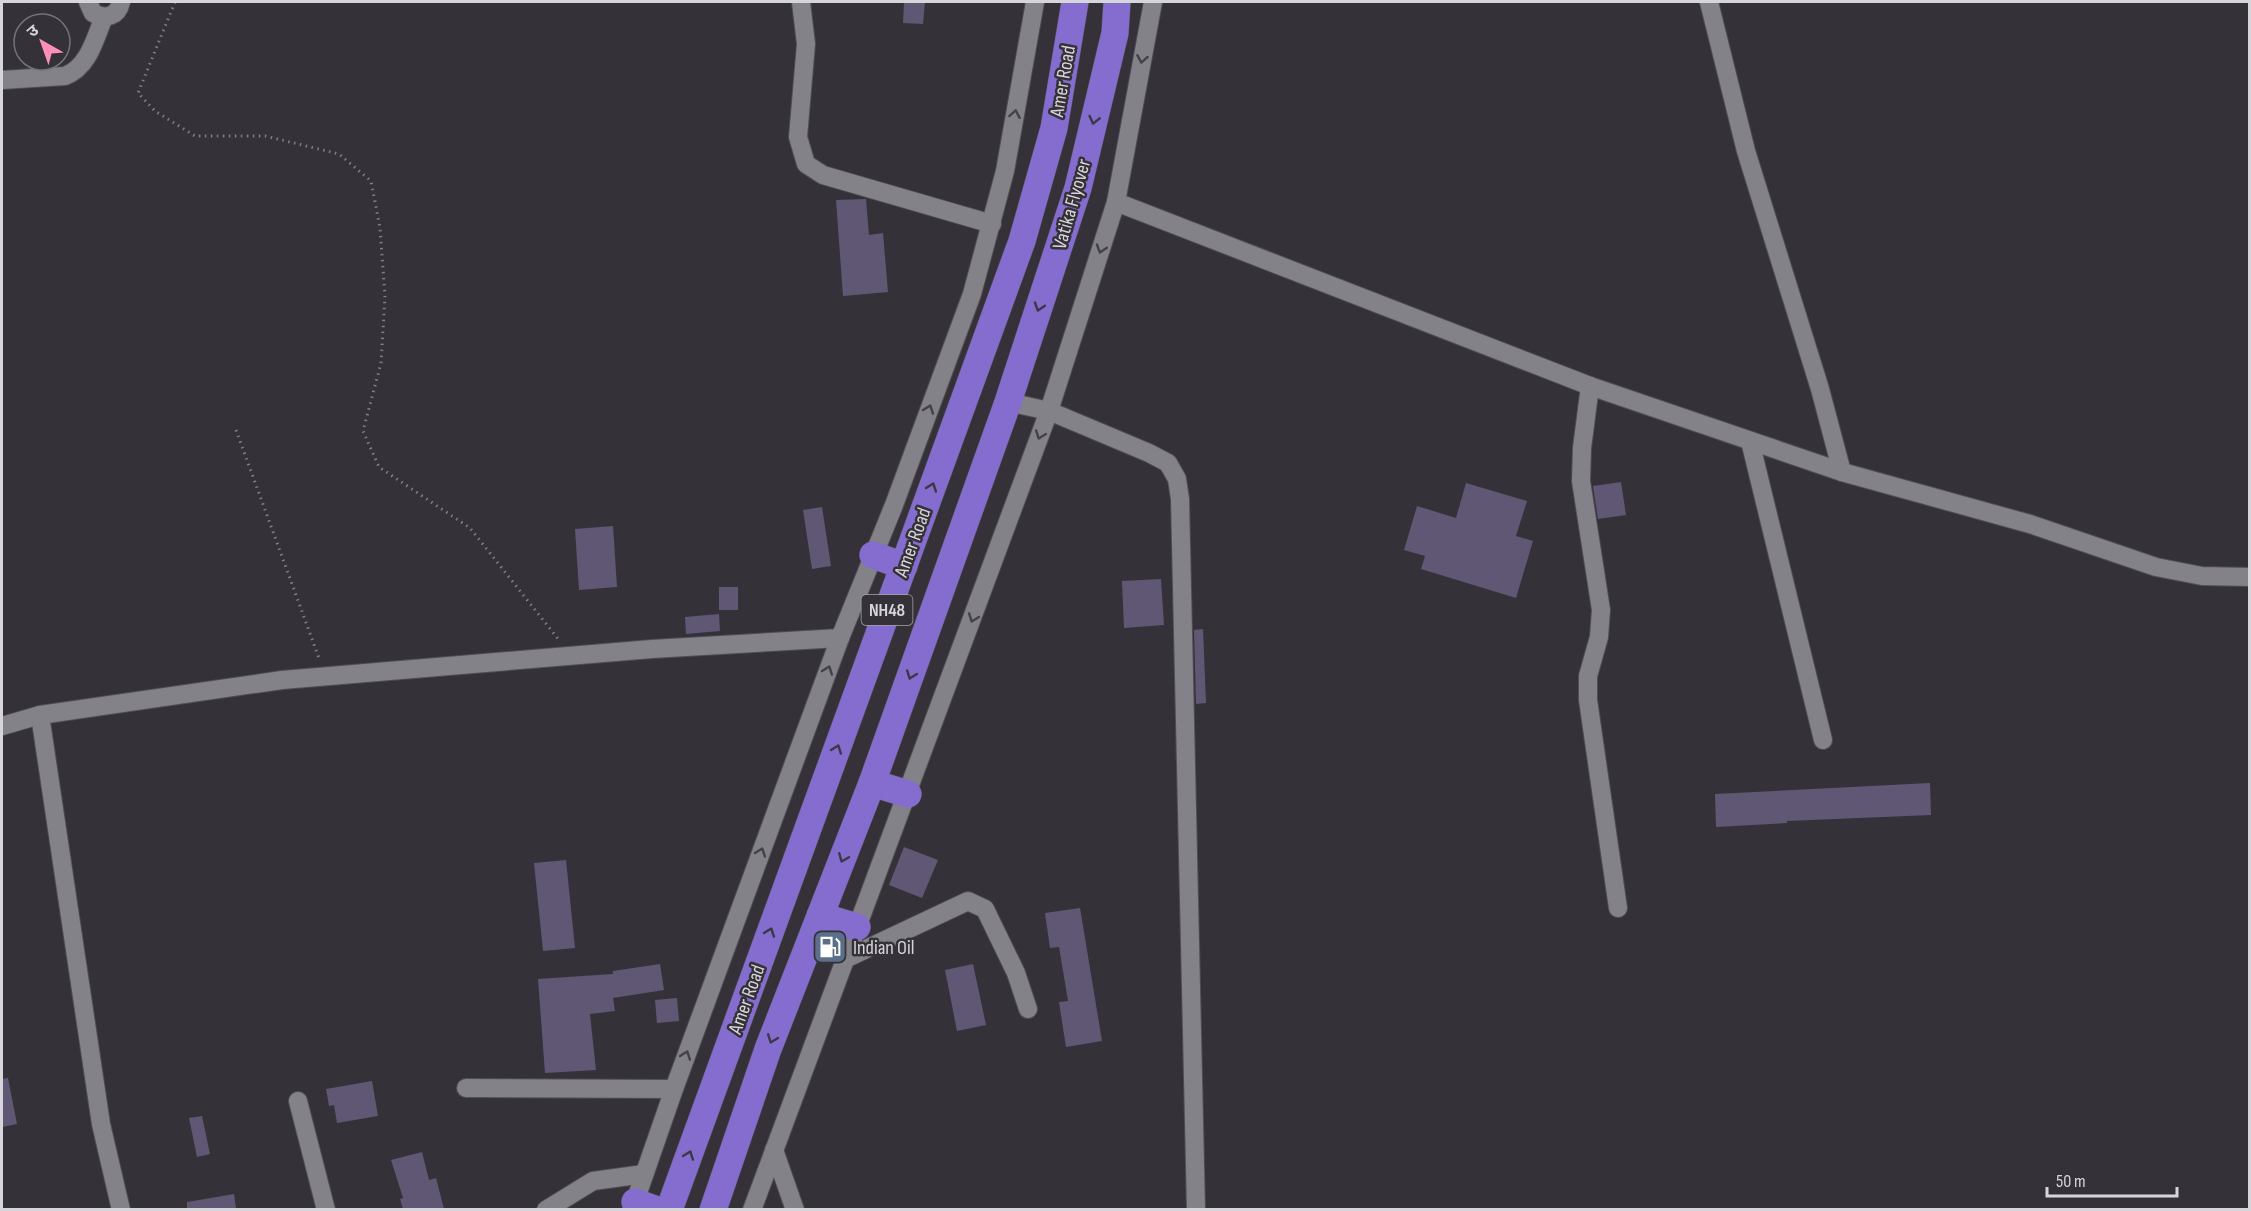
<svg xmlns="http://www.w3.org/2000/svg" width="2251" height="1211" font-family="'Sofia Sans Condensed','Noto Sans Devanagari',sans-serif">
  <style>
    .building { fill: #605774 }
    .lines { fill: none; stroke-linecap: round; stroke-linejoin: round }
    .minor-casing { stroke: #504e53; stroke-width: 20 }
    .highway-casing { stroke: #504e53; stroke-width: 28 }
    .path { stroke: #7f7e83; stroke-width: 3; stroke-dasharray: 1.5 4.5; stroke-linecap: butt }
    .minor { stroke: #848289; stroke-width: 18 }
    .highway { stroke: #846dce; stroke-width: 27 }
    .oneway { stroke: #444248 }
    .oneway2 { stroke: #3c3847 }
    .labels { text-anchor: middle; stroke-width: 5; stroke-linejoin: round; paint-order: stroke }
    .shield { fill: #343238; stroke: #a5a4a9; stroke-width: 1.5 }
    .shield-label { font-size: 18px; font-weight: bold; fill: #d6d5d9 }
    .street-label { font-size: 20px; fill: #d6d5d9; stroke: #343238 }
    .poi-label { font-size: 20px; fill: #d6d5d9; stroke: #343238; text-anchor: start }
  </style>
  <rect width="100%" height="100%" fill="#343238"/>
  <g class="building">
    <polygon points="904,2 925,2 923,24 903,23"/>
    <polygon points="866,199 869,235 883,233 888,292 843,296 836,200"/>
    <polygon points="1621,482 1626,515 1598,519 1593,486"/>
    <polygon points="1466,483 1527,501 1516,536 1533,541 1516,598 1421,569 1425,556 1404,550 1417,506 1456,518"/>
    <polygon points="822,507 831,566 812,569 803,510"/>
    <polygon points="613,526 617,587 579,590 575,529"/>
    <polygon points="1161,579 1164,625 1124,628 1122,581"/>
    <rect x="719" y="587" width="19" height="23"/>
    <polygon points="719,614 720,631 686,634 685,617"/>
    <polygon points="1203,629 1206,703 1196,704 1194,630"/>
    <polygon points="1930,783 1931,815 1787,821 1787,823 1716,827 1715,794"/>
    <polygon points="904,847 938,860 922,898 889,885"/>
    <polygon points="566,860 575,948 543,951 534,863"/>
    <polygon points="1080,908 1102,1041 1066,1047 1059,1002 1068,1001 1059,947 1050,948 1045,913"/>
    <polygon points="660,964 664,990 613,998 615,1011 590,1014 596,1070 545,1073 538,979 613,974 613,971"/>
    <polygon points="973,964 986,1025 957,1031 945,970"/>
    <polygon points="677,998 679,1021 657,1023 655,1000"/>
    <polygon points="8,1078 17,1124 2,1127 2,1079"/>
    <polygon points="372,1081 378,1116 337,1123 334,1105 329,1106 326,1089"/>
    <polygon points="202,1116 210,1154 197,1157 189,1118"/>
    <polygon points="422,1152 429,1180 436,1178 444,1209 403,1209 400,1199 403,1198 391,1160"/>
    <polygon points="234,1194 236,1209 187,1209 187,1202"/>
  </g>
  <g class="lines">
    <defs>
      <g id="minor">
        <path d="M 88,2 L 93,13 C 106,20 118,16 121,2"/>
        <polyline points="801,2 806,44 798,137 806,164 823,175 992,224"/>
        <polyline points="1709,2 1746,151 1820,389 1842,472"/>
        <path d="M 2,80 L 65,76 C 89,67 95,38 104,17"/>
        <polyline points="1116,202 1590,386 1842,472 2030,524 2156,567 2202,576 2250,577"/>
        <polyline points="1590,386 1582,448 1581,481 1601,610 1599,637 1588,676 1588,700 1618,908"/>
        <polyline points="1008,402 1049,411 1149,453 1168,463 1177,479 1180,499 1196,1210"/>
        <polyline points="1750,441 1823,740"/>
        <polyline points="40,715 101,1124 121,1210"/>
        <polyline points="2,726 40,715 282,680 652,649 840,638"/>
        <polyline points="845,959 968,901 985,909 1016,973 1028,1009"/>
        <polyline points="466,1088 674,1089"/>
        <polyline points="298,1101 326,1210"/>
        <polyline points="774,1150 795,1210"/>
        <polyline points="546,1210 593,1181 644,1174"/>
        <polyline points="632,1210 674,1089 840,638 894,505 972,294 1005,171 1035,2"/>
        <polyline points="752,1210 1049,411 1116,202 1153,2"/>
      </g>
      <g id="highway">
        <polyline points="873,555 904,566"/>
        <polyline points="872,783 908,794"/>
        <polyline points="820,916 857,927"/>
        <polyline points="635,1202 657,1210"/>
        <polyline points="669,1210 1022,241 1054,128 1075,2"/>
        <polyline points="713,1210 768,1049 872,783 1008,402 1078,188 1115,33 1117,2"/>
      </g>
    </defs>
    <use href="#minor" class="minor-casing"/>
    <use href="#highway" class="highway-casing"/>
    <g class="path">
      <polyline points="175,2 138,93 155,111 195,136 265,136 339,154 371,181 380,228 385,296 381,363 363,431 379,467 470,528 559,640"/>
      <polyline points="236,430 320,661"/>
    </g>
    <use href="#minor" class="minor"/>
    <use href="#highway" class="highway"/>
  </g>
  <defs><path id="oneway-chevron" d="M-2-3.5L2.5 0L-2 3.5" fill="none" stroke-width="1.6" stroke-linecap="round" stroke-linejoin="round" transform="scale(1.5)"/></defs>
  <g class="oneway">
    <use href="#oneway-chevron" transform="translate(1142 59) rotate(100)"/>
    <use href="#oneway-chevron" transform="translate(1015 114) rotate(-80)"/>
    <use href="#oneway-chevron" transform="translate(1101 249) rotate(108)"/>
    <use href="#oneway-chevron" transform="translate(929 409) rotate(-70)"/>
    <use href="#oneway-chevron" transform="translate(1040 435) rotate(110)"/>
    <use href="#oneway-chevron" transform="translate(973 618) rotate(110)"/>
    <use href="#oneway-chevron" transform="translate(828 670) rotate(-70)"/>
    <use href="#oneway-chevron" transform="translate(761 852) rotate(-70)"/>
    <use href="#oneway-chevron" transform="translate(686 1055) rotate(-70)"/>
  </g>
  <g class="oneway2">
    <use href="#oneway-chevron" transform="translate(1094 120) rotate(103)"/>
    <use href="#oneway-chevron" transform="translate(1039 307) rotate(108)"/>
    <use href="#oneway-chevron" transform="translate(932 487) rotate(-70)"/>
    <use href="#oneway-chevron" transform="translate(911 675) rotate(110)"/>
    <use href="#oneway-chevron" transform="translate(837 749) rotate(-70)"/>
    <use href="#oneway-chevron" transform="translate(843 858) rotate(112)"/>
    <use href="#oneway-chevron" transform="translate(770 932) rotate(-70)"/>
    <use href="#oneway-chevron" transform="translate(772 1039) rotate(111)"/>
    <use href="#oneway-chevron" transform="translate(689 1155) rotate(-70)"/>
  </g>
  <defs>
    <symbol id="fuel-square" viewBox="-11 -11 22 22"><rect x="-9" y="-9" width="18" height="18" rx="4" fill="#5c6f8a" stroke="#343238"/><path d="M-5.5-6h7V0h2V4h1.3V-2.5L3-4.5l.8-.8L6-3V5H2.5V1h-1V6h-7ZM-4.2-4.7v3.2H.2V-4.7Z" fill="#fff"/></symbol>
  </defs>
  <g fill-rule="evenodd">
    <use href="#fuel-square" x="811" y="928" width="38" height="38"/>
  </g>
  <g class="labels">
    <rect class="shield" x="861.5" y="595" width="51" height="30" rx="4.5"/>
    <g class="shield-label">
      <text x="887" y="616">NH48</text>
    </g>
    <g class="street-label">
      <text transform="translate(1062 81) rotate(-80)" y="7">Amer Road</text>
      <text transform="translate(1071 204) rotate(-74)" y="7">Vatika Flyover</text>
      <text transform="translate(912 542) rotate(-70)" y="7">Amer Road</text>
      <text transform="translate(746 999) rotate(-70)" y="7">Amer Road</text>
    </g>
    <g class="poi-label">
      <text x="853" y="954">Indian Oil</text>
    </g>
  </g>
  <rect width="2251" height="1211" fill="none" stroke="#d6d5d9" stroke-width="6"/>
  <g transform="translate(42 42) rotate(320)"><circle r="28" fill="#343238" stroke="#757378" stroke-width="1.5"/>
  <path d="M0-4.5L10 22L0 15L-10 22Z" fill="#fe8ebc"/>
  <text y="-9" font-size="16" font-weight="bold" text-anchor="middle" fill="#d6d5d9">उ</text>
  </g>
  <path d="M2047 1187v9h130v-9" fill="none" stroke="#d6d5d9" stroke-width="3"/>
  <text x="2056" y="1187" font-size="18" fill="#d6d5d9" stroke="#343238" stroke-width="4.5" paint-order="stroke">50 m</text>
</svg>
